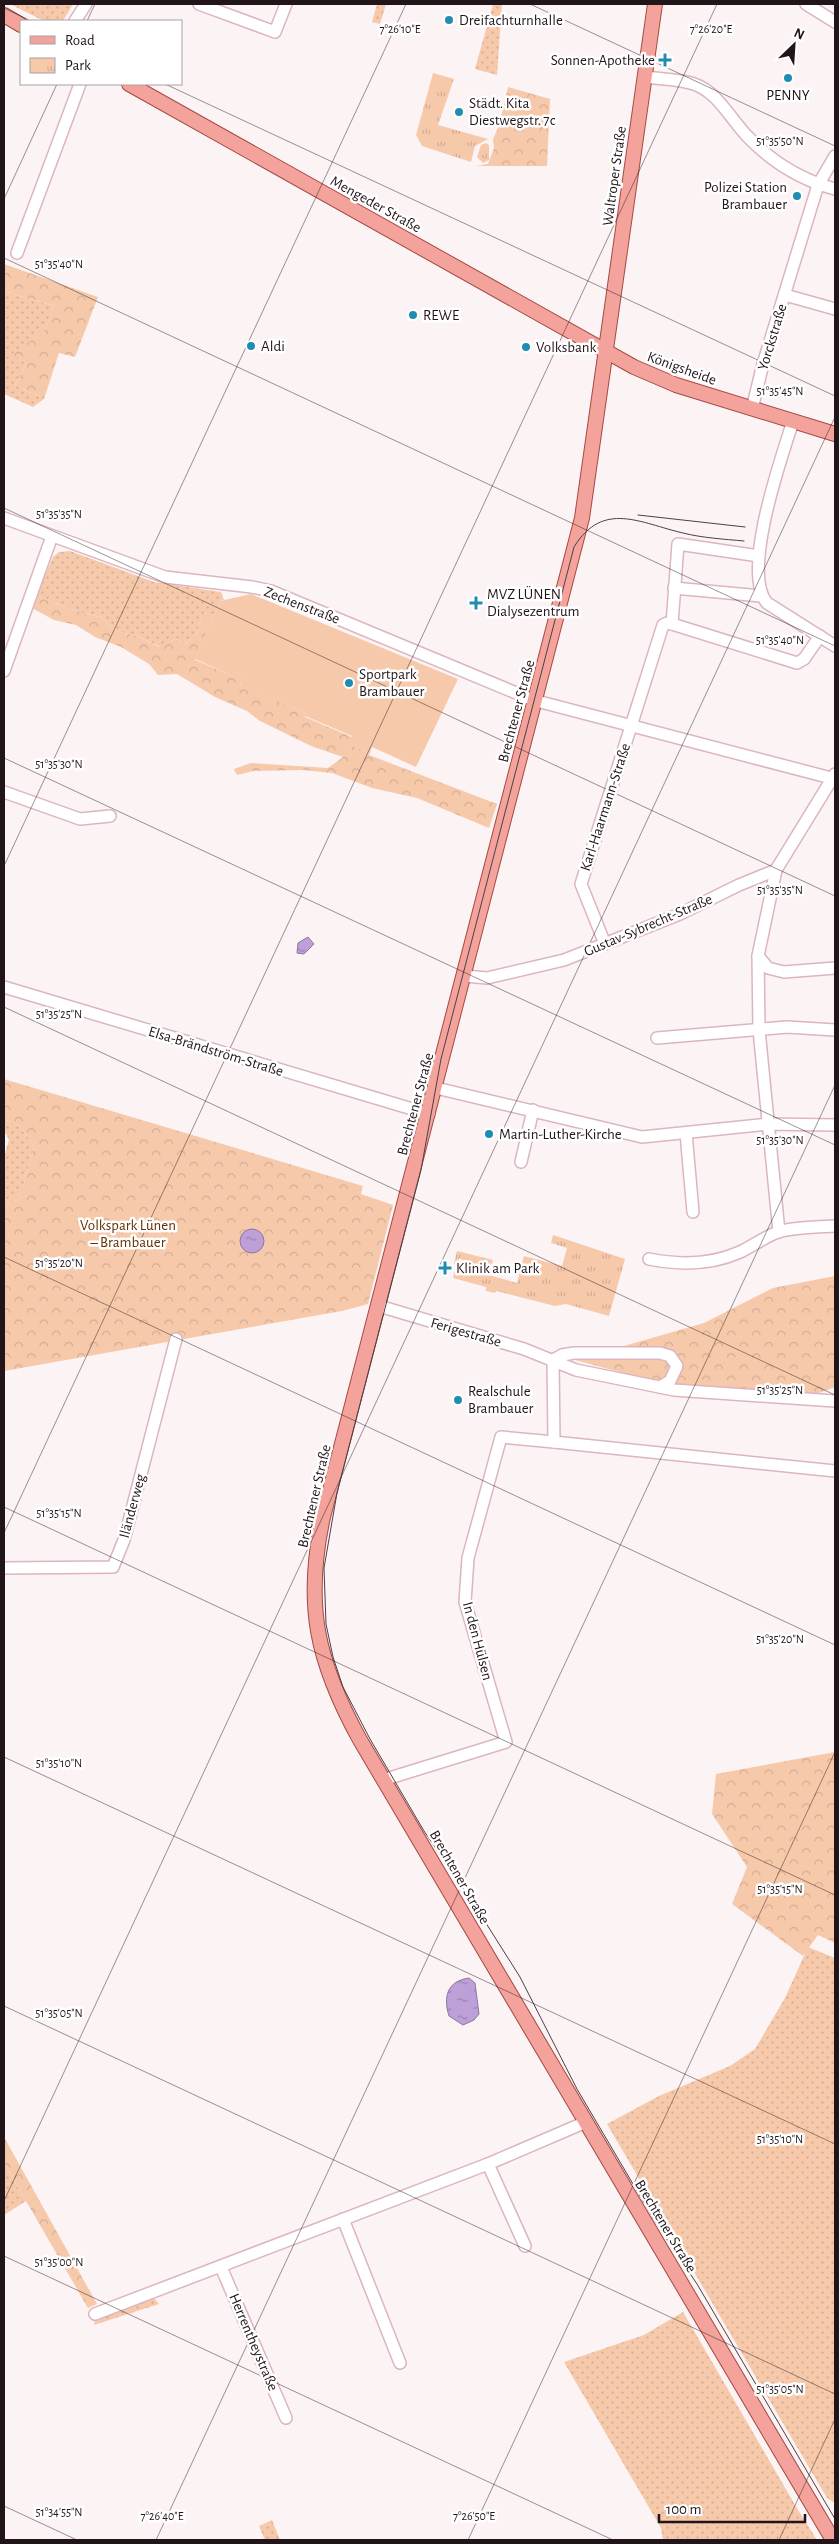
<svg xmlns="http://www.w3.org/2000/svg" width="839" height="2544" font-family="'Alegreya Sans',sans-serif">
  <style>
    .grass { fill: url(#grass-dots) }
    .forest { fill: url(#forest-crowns) }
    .park { fill: url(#park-tufts) }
    .pitch { fill: #f7c9ab }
    .water { fill: url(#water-ripples); stroke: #8e769f }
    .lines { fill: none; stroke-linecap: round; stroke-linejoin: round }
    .minor-casing { stroke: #dcb5bf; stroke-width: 14 }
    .major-casing { stroke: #a54943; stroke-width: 16 }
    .minor { stroke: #fff; stroke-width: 11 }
    .major { stroke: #f3a39b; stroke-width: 14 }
    .tram { stroke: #4c4044; stroke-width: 1 }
    .ticks { fill: none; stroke: #221519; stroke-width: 1; stroke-opacity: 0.45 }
    .poi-dot { fill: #208cb2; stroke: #fff; stroke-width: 2 }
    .labels { text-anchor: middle; stroke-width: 5; stroke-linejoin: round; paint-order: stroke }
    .poi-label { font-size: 15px; fill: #221519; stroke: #fff; text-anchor: start }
    .street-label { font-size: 15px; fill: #221519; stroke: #fff }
    .park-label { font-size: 15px; fill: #643001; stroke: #fff }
    .ticks-label { font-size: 12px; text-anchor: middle; fill: #221519; stroke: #fff; stroke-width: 5; stroke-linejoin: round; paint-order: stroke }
  </style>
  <defs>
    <pattern id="grass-dots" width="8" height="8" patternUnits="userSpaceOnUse" patternTransform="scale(1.25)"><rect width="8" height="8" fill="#f7c9ab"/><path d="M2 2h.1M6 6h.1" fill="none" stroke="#d3ac93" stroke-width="1.8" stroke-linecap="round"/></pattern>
    <pattern id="forest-crowns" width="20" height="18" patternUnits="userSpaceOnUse" patternTransform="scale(1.25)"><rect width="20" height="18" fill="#f7c9ab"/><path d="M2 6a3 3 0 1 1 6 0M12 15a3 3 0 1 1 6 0" fill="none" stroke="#d3ac93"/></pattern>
    <pattern id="park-tufts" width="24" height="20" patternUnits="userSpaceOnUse" patternTransform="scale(1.25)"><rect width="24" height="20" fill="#f7c9ab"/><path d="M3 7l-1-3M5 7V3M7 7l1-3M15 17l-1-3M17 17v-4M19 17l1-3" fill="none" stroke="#d3ac93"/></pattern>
    <pattern id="water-ripples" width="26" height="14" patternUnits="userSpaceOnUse" patternTransform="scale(1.25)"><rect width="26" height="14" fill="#bda0d8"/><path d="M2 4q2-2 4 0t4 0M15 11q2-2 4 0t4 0" fill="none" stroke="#9981ae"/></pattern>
  </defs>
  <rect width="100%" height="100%" fill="#fcf3f5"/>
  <g class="grass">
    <polygon points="10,4 73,4 63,21 44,21"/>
    <polygon points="377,4 386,4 380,24 372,22"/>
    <polygon points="493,4 502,4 497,75 475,69"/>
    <polygon points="4,291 54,306 45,330 13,354 26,364 15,385 44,399 33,407 4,394"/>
    <polygon points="70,551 154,582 221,592 224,600 220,601 214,615 202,613 197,634 185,644 177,638 160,647 137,636 116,631 100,617 83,613 36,596 53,557 59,552"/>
    <path d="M 4,1119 C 20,1125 27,1132 34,1148 L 22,1190 L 15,1201 L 4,1206 L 4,1157 L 9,1140 L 4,1130 Z"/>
    <polygon points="808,1947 835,1958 835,2500 833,2502 827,2498 607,2124 659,2096 730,2066 755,2049 785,1998"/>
    <polygon points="4,2163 26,2201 4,2215"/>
    <polygon points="152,2296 159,2304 94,2325 95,2319"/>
    <polygon points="683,2312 798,2510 817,2540 663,2540 661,2528 564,2362 644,2335"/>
    <polygon points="272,2520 280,2540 265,2540 259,2526"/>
  </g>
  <g class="forest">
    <polygon points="508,87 550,99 547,166 476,166 488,164 494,148 493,139 499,126"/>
    <polygon points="4,264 98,297 75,357 59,353 44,399 15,385 26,364 12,354 45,330 54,306 4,291"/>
    <polygon points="36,596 83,613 100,617 116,631 137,636 159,647 177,638 185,644 197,634 202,613 214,615 195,660 243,680 240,685 306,713 305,717 352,737 349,744 370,753 369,755 497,804 489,828 417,798 372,788 332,773 303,770 253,771 237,775 234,769 251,763 328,768 343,757 311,746 260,721 247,711 215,697 177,674 158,675 149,664 121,647 95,637 76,625 54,620 32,608"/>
    <path d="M 4,1079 L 363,1186 L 361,1194 L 393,1205 L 368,1304 L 342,1311 L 4,1371 L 4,1206 L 15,1201 L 22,1190 L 34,1148 C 27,1132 20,1125 4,1119 Z"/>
    <polygon points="835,1276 835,1387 811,1396 672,1386 575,1360 704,1323 773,1288"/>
    <polygon points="835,1752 835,1943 818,1935 803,1956 732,1904 747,1867 712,1814 716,1774"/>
    <polygon points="4,2137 97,2304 88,2308 4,2163"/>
  </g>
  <g class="park">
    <polygon points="433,73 454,79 438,125 488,139 475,146 471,162 422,146 416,135"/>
    <polygon points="486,143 489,145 489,160 483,163 477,157 481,145"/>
    <polygon points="553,1235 625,1259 609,1316 566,1304 555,1306 496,1291 495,1293 486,1291 486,1287 453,1278 455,1270 462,1272 465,1261 459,1258 457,1265 454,1264 457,1251 493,1260 489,1275 517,1283 524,1256 562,1266 567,1248 551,1243"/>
  </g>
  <polygon class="pitch" points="251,594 458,679 416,767 372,747 370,753 349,744 352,736 305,716 306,713 240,686 242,680 195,659 220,601"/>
  <g class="water">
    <polygon points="308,937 314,944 304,954 297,953 298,943"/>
    <circle cx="252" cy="1241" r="12"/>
    <path d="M 469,1978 L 475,1983 L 479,2014 L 474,2020 L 463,2025 L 449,2016 C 443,1997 447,1981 469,1978 Z"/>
  </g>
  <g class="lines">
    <defs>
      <g id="minor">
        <polyline points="199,4 275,32 286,4"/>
        <polyline points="806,4 835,22"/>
        <polyline points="75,21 86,4"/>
        <path d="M 645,77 C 660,79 679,79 694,84 C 718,92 731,120 748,137 C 772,162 802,180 835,189"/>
        <polyline points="17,253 80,84"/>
        <polyline points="785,295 835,309"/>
        <polyline points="752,409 763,364 818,185 835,156"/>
        <path d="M 793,421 C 781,459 741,572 767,603 L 835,646"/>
        <polyline points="4,518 165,577 252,587 271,591 533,700 835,779"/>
        <polyline points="674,588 761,596"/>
        <polyline points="672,624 797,663 804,659 820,636"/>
        <polyline points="4,671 52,536"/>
        <polyline points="4,792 80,819 110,816"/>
        <polyline points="776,870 758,956 759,1030 779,1232"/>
        <polyline points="605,944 581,884 663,625 667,623 672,624 678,544 759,556"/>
        <polyline points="758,956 768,968 784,972 835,968"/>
        <polyline points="465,976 487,978 564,960 680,914 739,885 776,870 835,774"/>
        <polyline points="4,987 429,1114"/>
        <polyline points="657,1038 787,1027 835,1030"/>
        <polyline points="436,1088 642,1137 768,1124 835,1125"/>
        <polyline points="686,1133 693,1212"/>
        <polyline points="521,1162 533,1110"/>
        <path d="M 649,1259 C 679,1265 711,1265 740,1252 C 753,1246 767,1235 781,1231 C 799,1227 817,1227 835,1226"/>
        <polyline points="379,1306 524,1349 576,1370 674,1390 835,1401"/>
        <polyline points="553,1360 554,1442 835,1471"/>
        <polyline points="553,1360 562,1355 574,1353 660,1353 670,1356 677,1366 670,1381 660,1387"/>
        <polyline points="4,1568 113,1567 124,1540 176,1339"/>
        <polyline points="383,1780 506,1742 465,1602 468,1558 501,1437 554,1442"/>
        <polyline points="488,2164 525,2246"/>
        <polyline points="343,2219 400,2363"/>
        <polyline points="221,2267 286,2418"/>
        <polyline points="95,2314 488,2164 586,2122"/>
      </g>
      <g id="major">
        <path d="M 655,4 L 582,518 L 323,1517 C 304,1605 317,1662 360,1740 L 833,2540"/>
        <polyline points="4,15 21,25"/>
        <polyline points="129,84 634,367 676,385 835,434"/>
      </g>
    </defs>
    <use href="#minor" class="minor-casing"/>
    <use href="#major" class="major-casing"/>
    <use href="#minor" class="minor"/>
    <use href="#major" class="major"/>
    <g class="tram">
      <polyline points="638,515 745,527"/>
      <path d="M 744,541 C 723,539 703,538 683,533 C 640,523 603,500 574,547 L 441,1059 L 421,1170 L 337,1493 L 324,1568 L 326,1624 L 333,1657 L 343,1687 L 370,1739 L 424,1831 L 477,1909 L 520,1977 L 577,2089 L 656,2223 L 697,2284 L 835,2519"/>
    </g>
  </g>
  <path class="ticks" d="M 530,4 L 835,146M 4,8 L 31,21M 87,21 L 95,4M 165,84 L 835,396M 4,199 L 57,84M 4,258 L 835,646M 4,508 L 835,896M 4,758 L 835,1145M 4,866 L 406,4M 4,1007 L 835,1395M 4,1257 L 835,1645M 4,1507 L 835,1895M 4,1533 L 717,4M 4,1757 L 835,2144M 4,2006 L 835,2394M 4,2201 L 835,417M 4,2256 L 613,2540M 4,2506 L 77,2540M 156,2540 L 835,1085M 468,2540 L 835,1752M 779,2540 L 835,2419"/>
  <g class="poi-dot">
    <circle cx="449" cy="20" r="5"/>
    <path d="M662.5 52.5h5v5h5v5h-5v5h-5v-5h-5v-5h5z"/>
    <circle cx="788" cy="78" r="5"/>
    <circle cx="459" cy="112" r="5"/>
    <circle cx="797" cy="196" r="5"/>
    <circle cx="413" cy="315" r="5"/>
    <circle cx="251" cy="346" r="5"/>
    <circle cx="526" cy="347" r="5"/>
    <path d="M473.5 595.5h5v5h5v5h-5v5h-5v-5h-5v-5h5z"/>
    <circle cx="349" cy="683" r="5"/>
    <circle cx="489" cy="1134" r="5"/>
    <path d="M442.5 1260.5h5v5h5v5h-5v5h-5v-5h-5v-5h5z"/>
    <circle cx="458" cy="1400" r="5"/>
  </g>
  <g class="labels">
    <g class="poi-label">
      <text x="459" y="25">Dreifachturnhalle</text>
      <text x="655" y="65" text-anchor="end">Sonnen-Apotheke</text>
      <text x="788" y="100" text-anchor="middle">PENNY</text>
      <text x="469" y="108">Städt. Kita<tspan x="469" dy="17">Diestwegstr. 7c</tspan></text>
      <text x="787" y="192" text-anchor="end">Polizei Station<tspan x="787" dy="17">Brambauer</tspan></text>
      <text x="423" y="320">REWE</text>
      <text x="261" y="351">Aldi</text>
      <text x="536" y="352">Volksbank</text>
      <text x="487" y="599">MVZ LÜNEN<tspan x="487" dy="17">Dialysezentrum</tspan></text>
      <text x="359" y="679">Sportpark<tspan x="359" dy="17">Brambauer</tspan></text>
      <text x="499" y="1139">Martin-Luther-Kirche</text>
      <text x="456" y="1273">Klinik am Park</text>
      <text x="468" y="1396">Realschule<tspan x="468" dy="17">Brambauer</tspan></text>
    </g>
    <g class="street-label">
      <text transform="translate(614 176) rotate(-82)" y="5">Waltroper Straße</text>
      <text transform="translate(376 204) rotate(29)" y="5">Mengeder Straße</text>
      <text transform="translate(772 337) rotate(-73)" y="5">Yorckstraße</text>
      <text transform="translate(682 368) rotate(20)" y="5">Königsheide</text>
      <text transform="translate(302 605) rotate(21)" y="5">Zechenstraße</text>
      <text transform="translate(516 711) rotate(-75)" y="5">Brechtener Straße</text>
      <text transform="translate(605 807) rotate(-72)" y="5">Karl-Haarmann-Straße</text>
      <text transform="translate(648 925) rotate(-23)" y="5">Gustav-Sybrecht-Straße</text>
      <text transform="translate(216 1051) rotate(17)" y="5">Elsa-Brändström-Straße</text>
      <text transform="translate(415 1104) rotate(-75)" y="5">Brechtener Straße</text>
      <text transform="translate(466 1332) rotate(16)" y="5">Ferigestraße</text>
      <text transform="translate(314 1496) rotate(-77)" y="5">Brechtener Straße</text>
      <text transform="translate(132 1506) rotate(-75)" y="5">Iländerweg</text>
      <text transform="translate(478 1641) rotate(75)" y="5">In den Hülsen</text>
      <text transform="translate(460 1877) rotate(60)" y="5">Brechtener Straße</text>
      <text transform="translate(666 2226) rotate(59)" y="5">Brechtener Straße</text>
      <text transform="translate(254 2342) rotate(67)" y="5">Herrentheystraße</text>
    </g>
    <g class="park-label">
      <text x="128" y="1230">Volkspark Lünen<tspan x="128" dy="17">– Brambauer</tspan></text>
    </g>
  </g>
  <g class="ticks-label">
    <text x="400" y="33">7°26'10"E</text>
    <text x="711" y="33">7°26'20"E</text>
    <text x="780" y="145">51°35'50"N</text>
    <text x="59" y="268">51°35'40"N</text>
    <text x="780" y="395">51°35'45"N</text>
    <text x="59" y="518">51°35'35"N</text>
    <text x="780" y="644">51°35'40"N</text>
    <text x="59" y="768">51°35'30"N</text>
    <text x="780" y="894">51°35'35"N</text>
    <text x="59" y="1018">51°35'25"N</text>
    <text x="780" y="1144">51°35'30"N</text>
    <text x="59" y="1267">51°35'20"N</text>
    <text x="780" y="1394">51°35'25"N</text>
    <text x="59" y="1517">51°35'15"N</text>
    <text x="780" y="1643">51°35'20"N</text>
    <text x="59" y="1767">51°35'10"N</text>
    <text x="780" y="1893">51°35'15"N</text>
    <text x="59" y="2017">51°35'05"N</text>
    <text x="780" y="2143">51°35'10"N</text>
    <text x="59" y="2266">51°35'00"N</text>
    <text x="780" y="2393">51°35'05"N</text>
    <text x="59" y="2516">51°34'55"N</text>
    <text x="162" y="2520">7°26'40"E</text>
    <text x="474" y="2520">7°26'50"E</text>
  </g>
  <rect width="839" height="2544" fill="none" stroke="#221519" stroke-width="10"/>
  <rect x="20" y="20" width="162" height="65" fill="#ffffff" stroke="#a7a1a3"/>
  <rect x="30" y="36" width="25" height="8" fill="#f3a39b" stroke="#a7a1a3"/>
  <text x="65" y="45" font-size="15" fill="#221519">Road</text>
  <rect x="30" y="58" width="25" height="15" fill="url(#park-tufts)" stroke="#a7a1a3"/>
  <text x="65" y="70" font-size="15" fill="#221519">Park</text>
  <g transform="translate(794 45) rotate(25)" stroke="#ffffff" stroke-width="4" paint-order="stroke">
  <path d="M0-4L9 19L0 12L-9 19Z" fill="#221519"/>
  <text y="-8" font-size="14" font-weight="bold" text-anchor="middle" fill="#221519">N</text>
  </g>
  <path d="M659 2514v8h146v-8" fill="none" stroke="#221519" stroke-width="2.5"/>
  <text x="666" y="2514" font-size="15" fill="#221519" stroke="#ffffff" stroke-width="4" paint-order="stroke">100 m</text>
</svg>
